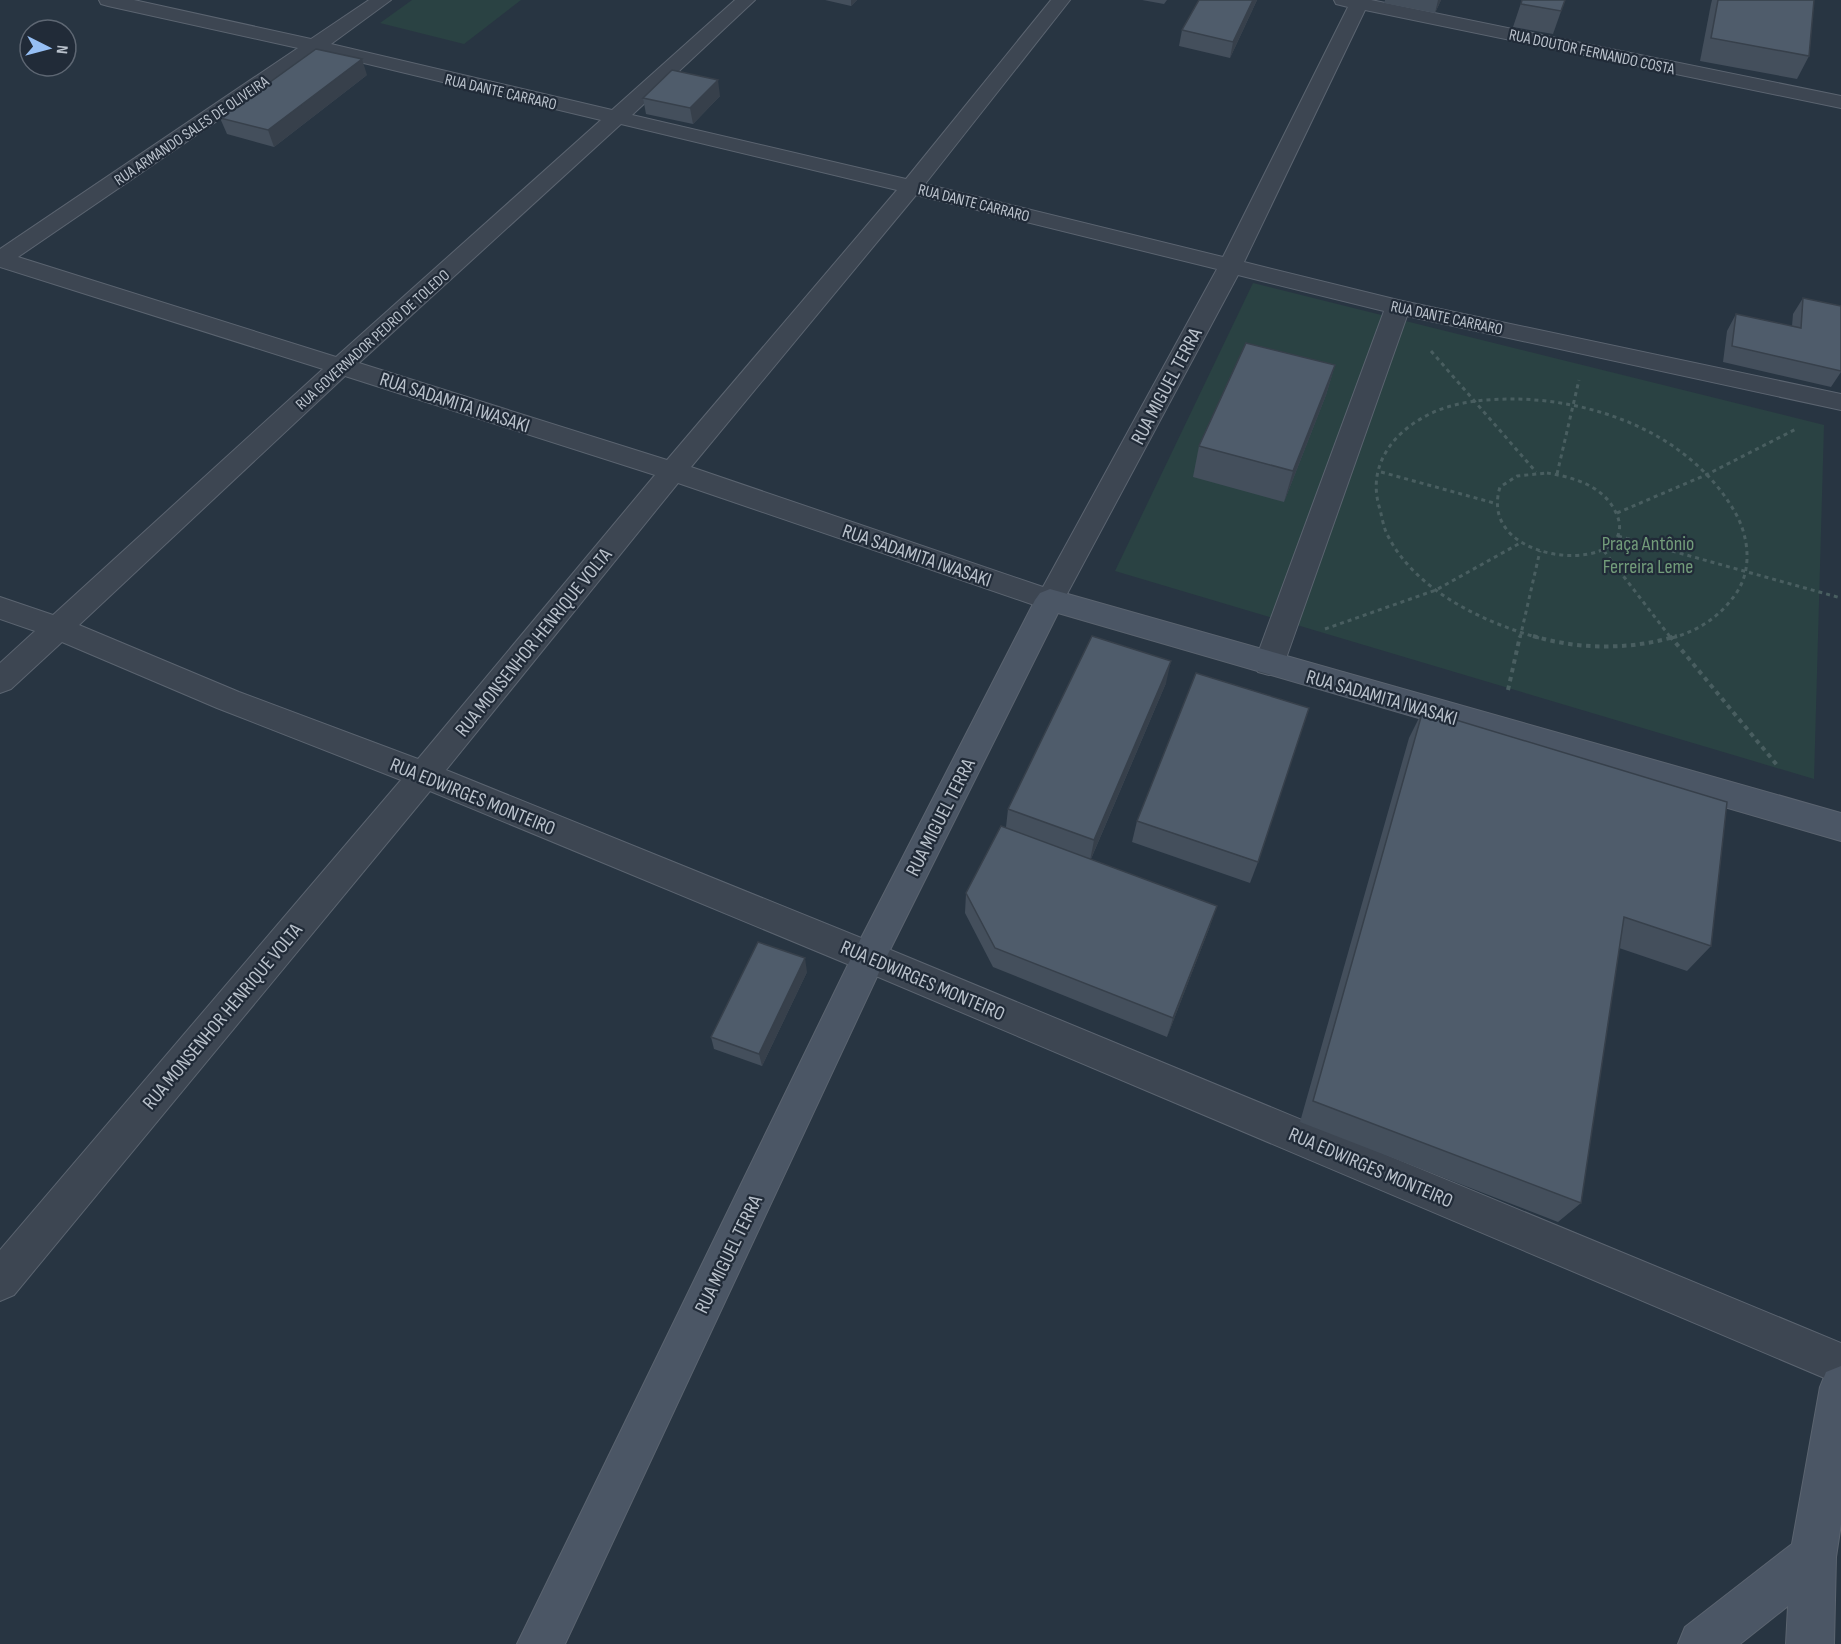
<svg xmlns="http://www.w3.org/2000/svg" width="1841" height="1644" font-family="'Sofia Sans Condensed',sans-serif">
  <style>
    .green { fill: #2a4243 }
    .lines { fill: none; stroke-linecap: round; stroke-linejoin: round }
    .street-casing { stroke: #5b6470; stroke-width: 2 }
    .secondary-casing { stroke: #5b6470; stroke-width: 2 }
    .path-far1 { stroke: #495e60; stroke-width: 3; stroke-dasharray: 4 4; stroke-linecap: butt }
    .path { stroke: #495e60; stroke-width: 4; stroke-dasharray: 4.5 4.5; stroke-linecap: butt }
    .street { fill: #3d4652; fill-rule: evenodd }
    .secondary { fill: #4b5665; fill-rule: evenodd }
    .wall { fill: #444f5c }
    .shaded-wall { fill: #37404b }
    .building { fill: #4f5c6b; stroke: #37404b; stroke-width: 1.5 }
    .labels { text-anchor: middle; stroke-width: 4.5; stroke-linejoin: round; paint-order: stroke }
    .far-street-label { font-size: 16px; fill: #bac2cc; stroke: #212b38 }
    .street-label { font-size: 20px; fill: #bac2cc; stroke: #212b38 }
    .park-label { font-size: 20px; fill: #729c7a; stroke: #212b38 }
  </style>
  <rect width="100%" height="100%" fill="#283542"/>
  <g class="green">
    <polygon points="412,0 521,0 464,44 380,23"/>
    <polygon points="1253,283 1824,425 1814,779 1115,571"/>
  </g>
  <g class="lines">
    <defs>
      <path id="street" d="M 99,0 L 134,0 L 311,39 L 369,0 L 391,0 L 331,44 L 612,110 L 735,0 L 755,0 L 632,115 L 906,179 L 1051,0 L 1070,0 L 925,184 L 1223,257 L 1348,7 L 1336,4 L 1334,0 L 1371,0 L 1841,96 L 1841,108 L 1365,10 L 1244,262 L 1398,300 L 1841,394 L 1841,410 L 1407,316 L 1284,664 L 1280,672 L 1269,675 L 1258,672 L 1254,664 L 1384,311 L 1238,275 L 1060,607 L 1050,611 L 1040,607 L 678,483 L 446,770 L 881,946 L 1841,1343 L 1841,1385 L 857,968 L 430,791 L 14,1295 L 0,1301 L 0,1250 L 401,780 L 217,708 L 62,642 L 11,689 L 0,693 L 0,663 L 35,631 L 0,619 L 0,597 L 53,615 L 323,369 L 0,267 L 0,249 L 298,48 L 108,6 L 101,4 ZM 318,52 L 601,120 L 336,357 L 18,257 ZM 621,124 L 897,190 L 667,460 L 359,363 ZM 916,195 L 1217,269 L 1043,587 L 691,467 ZM 345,376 L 655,475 L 418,759 L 239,692 L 79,625 Z"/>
      <g id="secondary">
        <polygon points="1050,589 1841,813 1841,841 1058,613 882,966 565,1644 517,1644 857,946 1035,600 1040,593"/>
        <polygon points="1841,1366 1841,1524 1836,1557 1834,1644 1786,1644 1788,1606 1740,1644 1678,1644 1685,1627 1792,1544 1820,1387 1826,1372"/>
      </g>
    </defs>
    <use href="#street" class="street-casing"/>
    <use href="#secondary" class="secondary-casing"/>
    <g class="path-far1">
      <polyline points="1431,351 1536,472"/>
      <polyline points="1381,472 1494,503"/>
      <path d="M 1547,473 C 1572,477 1601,485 1614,509 C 1653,577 1474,571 1500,487 L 1517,476 Z"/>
      <polyline points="1557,474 1579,380"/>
      <polyline points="1617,513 1708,474 1796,429"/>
      <polyline points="1618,536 1841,598"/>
      <polyline points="1604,551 1671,638"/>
      <polyline points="1325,629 1436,590 1522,542"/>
      <polyline points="1520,638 1540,551"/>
      <path d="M 1539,638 C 1483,622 1416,591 1388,536 C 1383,527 1382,516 1379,506 C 1368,467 1391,435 1424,417 C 1452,401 1486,399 1517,399 C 1602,401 1693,437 1736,514 C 1749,538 1752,569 1737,592 C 1721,616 1700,630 1672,638"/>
    </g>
    <g class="path">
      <path d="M 1533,636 C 1580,650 1630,650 1677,636"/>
      <polyline points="1670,636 1777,765"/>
      <polyline points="1508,690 1520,636"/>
    </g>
    <use href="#street" class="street"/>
    <use href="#secondary" class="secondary"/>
  </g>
  <g class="wall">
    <polygon points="825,0 857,0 851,6"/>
    <polygon points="1142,0 1167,0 1164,4"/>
    <polygon points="1199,0 1257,0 1230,58 1179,46 1182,30"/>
    <polygon points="1385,0 1441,0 1435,13 1384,3"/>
    <polygon points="1522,0 1565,0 1553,34 1513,27"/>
    <polygon points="1712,0 1814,0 1809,56 1797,79 1700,61 1711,4"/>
    <polygon points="367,75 274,147 227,134 220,118"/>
    <polygon points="720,96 693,124 646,114 643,98"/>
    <polygon points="1803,298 1841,306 1841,372 1831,387 1723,362 1727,331 1736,314 1792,326 1793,314"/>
    <polygon points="1335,365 1326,395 1284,502 1193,477 1199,446"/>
    <polygon points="1166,683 1091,859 1210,926 1167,1037 993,967 965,913 966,893 1006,827 1008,809"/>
    <polygon points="1423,710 1711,946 1687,971 1619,948 1581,1203 1558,1222 1300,1122 1409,738"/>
    <polygon points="1137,821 1258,862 1250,883 1132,842"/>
    <polygon points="807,972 762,1066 714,1049 711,1037"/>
  </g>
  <g class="shaded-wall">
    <polygon points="851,0 857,0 851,6"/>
    <polygon points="1253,0 1257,0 1230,58 1233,42"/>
    <polygon points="1438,0 1441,0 1435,13"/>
    <polygon points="362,59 367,75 274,147 268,130"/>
    <polygon points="718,80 720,96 693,124 690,108"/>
    <polygon points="1335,365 1326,395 1284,502 1293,471"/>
    <polygon points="1171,661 1166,683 1090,861 1094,840"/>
    <polygon points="1217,906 1210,926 1167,1037 1173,1018"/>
    <polygon points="805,958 807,972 762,1066 759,1054"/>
  </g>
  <g class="building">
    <polygon points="1199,0 1253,0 1233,42 1182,30"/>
    <polygon points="1522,0 1565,0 1561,11 1521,4"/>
    <polygon points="1718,0 1814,0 1809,56 1711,38"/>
    <polygon points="316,49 362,59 268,130 220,118"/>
    <polygon points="672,70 718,80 690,108 643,98"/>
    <polygon points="1803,298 1841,306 1841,371 1732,346 1736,314 1801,328"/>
    <polygon points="1246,343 1335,365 1293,471 1199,446"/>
    <polygon points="1092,636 1171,661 1094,840 1008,809"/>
    <polygon points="1196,673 1309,708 1258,862 1137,821"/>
    <polygon points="1423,710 1727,802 1711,946 1624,917 1581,1203 1313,1101"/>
    <polygon points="1001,826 1217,906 1173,1018 995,948 966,893"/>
    <polygon points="758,942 805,958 759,1054 711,1037"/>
  </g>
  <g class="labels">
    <g class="far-street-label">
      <text transform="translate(1592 51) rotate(12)" y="6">RUA DOUTOR FERNANDO COSTA</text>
      <text transform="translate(501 91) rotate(13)" y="6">RUA DANTE CARRARO</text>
      <text transform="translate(191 130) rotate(-34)" y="6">RUA ARMANDO SALES DE OLIVEIRA</text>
      <text transform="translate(974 202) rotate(14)" y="6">RUA DANTE CARRARO</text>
      <text transform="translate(1447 317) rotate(12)" y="6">RUA DANTE CARRARO</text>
      <text transform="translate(372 339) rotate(-42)" y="6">RUA GOVERNADOR PEDRO DE TOLEDO</text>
    </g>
    <g class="street-label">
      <text transform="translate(1166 386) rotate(-62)" y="7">RUA MIGUEL TERRA</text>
      <text transform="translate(455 402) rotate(18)" y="7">RUA SADAMITA IWASAKI</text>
      <text transform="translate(917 555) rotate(19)" y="7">RUA SADAMITA IWASAKI</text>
      <text transform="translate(533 642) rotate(-51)" y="7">RUA MONSENHOR HENRIQUE VOLTA</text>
      <text transform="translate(1382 697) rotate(16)" y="7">RUA SADAMITA IWASAKI</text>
      <text transform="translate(473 796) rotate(22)" y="7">RUA EDWIRGES MONTEIRO</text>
      <text transform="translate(940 817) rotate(-63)" y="7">RUA MIGUEL TERRA</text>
      <text transform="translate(923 980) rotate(23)" y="7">RUA EDWIRGES MONTEIRO</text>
      <text transform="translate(222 1016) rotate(-50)" y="7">RUA MONSENHOR HENRIQUE VOLTA</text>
      <text transform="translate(1371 1167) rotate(23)" y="7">RUA EDWIRGES MONTEIRO</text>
      <text transform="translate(728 1254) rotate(-64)" y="7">RUA MIGUEL TERRA</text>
    </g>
    <g class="park-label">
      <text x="1648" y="550">Praça Antônio<tspan x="1648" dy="23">Ferreira Leme</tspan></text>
    </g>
  </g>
  <g transform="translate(48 48) rotate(96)"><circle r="28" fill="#212b38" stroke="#5e6773" stroke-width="1.5"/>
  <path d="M0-4.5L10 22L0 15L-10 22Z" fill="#96bff4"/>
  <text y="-9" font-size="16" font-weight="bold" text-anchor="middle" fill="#bac2cc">N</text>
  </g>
</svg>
